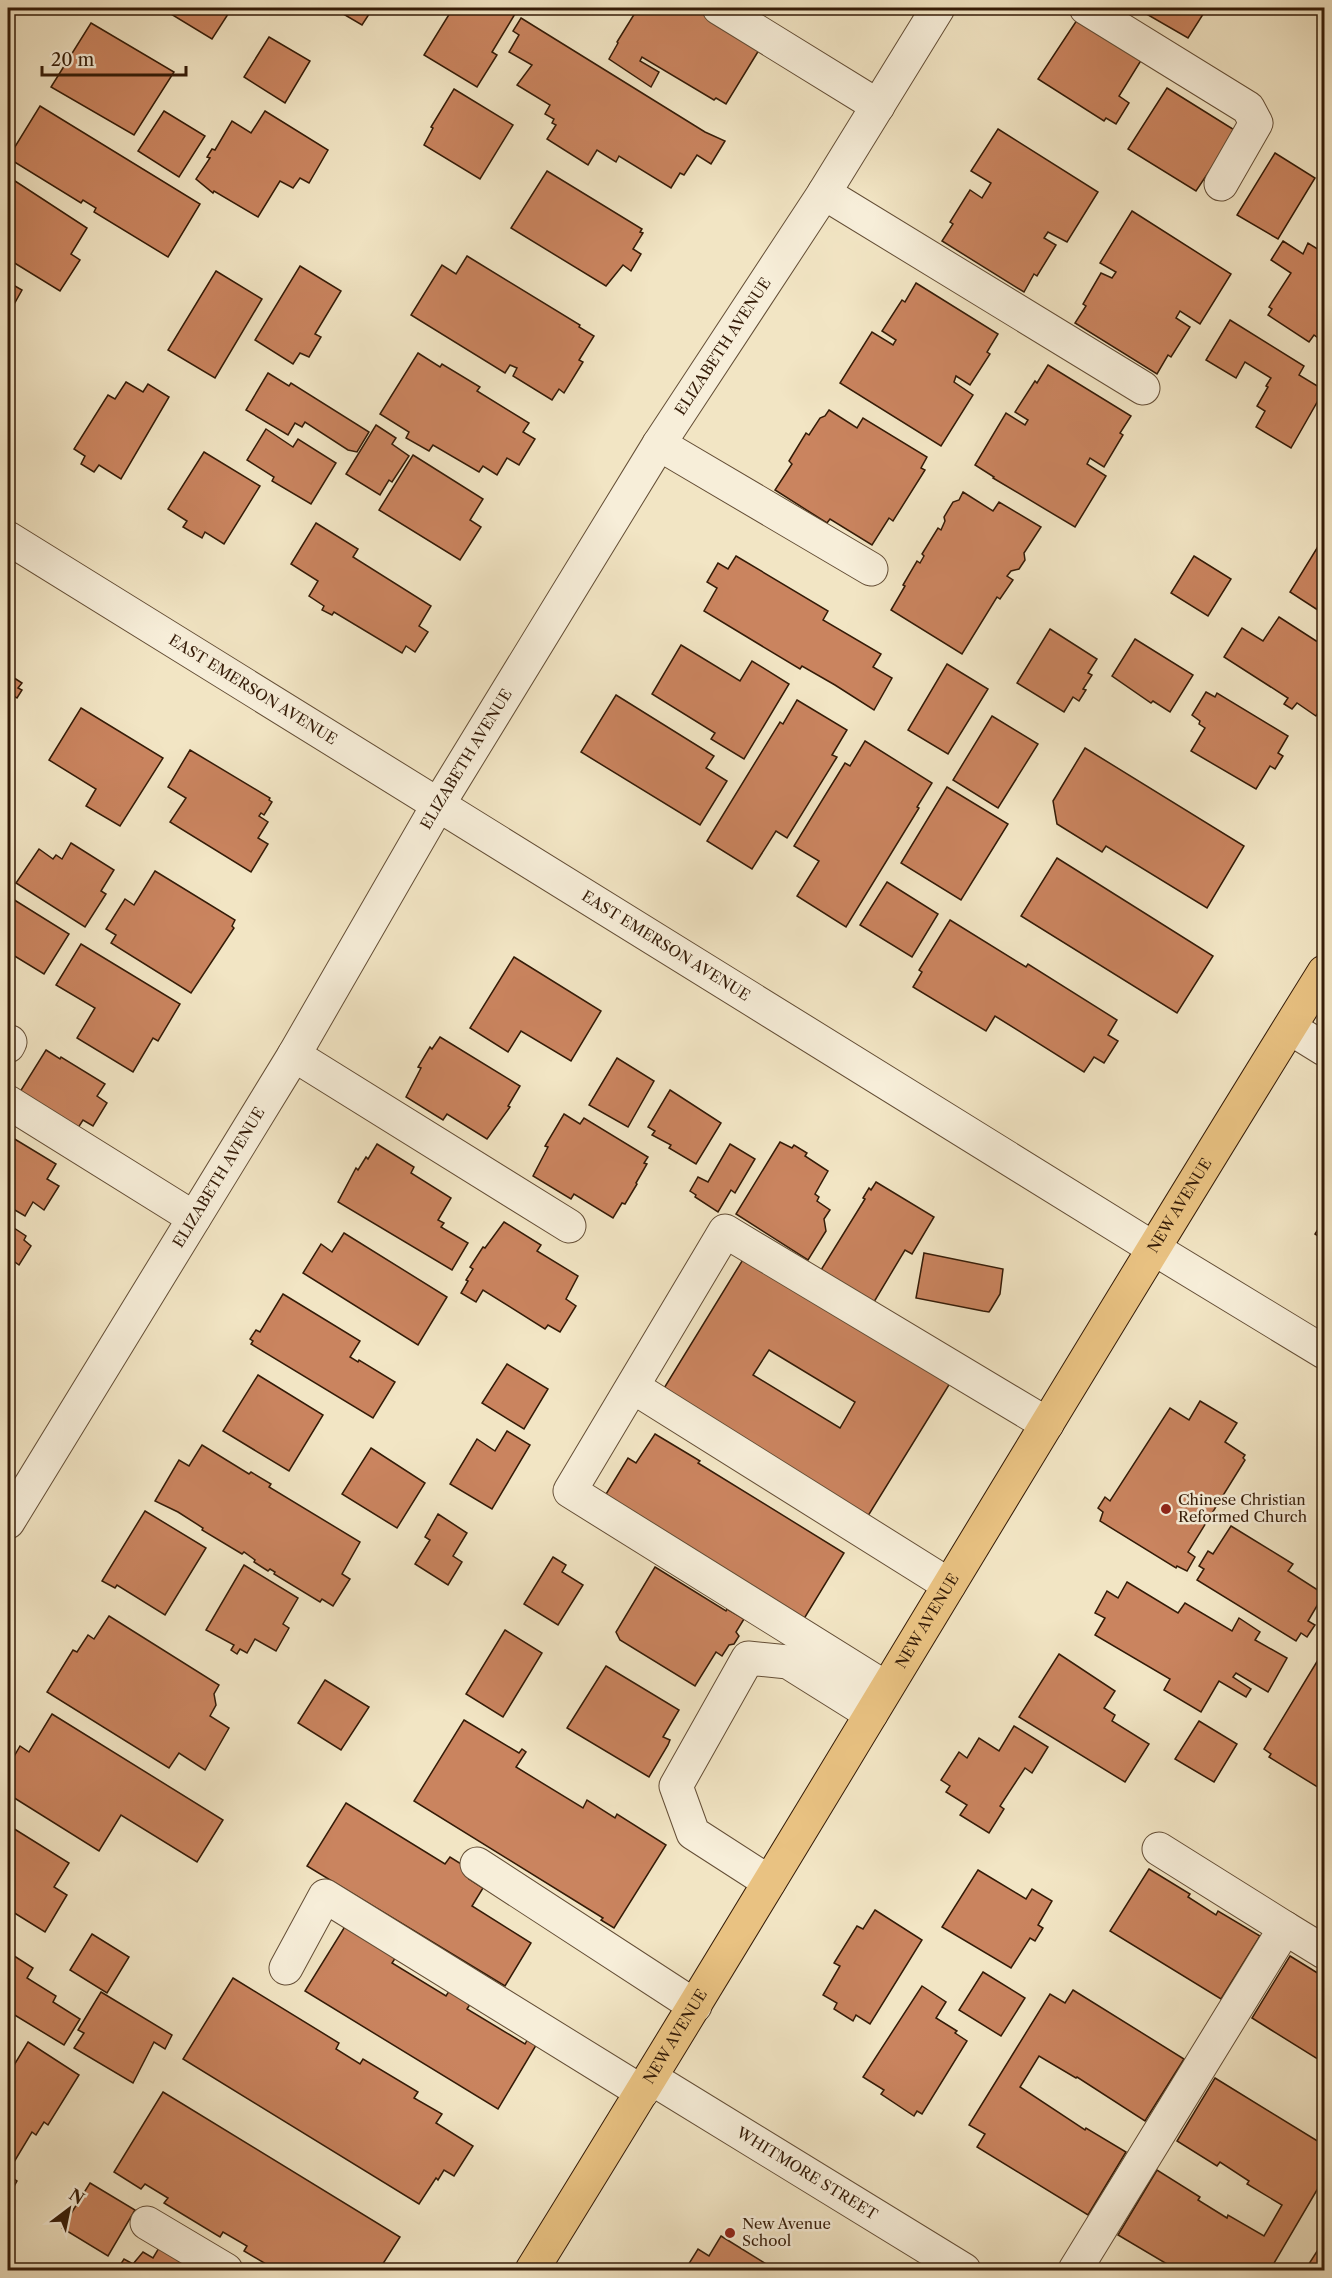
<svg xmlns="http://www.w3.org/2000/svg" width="1332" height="2278" font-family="'Libre Caslon Text',serif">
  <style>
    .building { fill: #ca845f; stroke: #341b07; stroke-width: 1.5; fill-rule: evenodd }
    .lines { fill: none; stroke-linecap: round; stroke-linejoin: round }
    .minor-casing { stroke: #644e36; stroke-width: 35 }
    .major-casing { stroke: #341b07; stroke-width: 35 }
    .minor { stroke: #f7eed9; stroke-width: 33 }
    .major { stroke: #e9c282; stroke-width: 33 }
    .poi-dot { fill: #8f2418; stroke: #f7eed9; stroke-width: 2 }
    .labels { text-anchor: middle; stroke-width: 5; stroke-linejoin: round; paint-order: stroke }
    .street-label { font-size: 15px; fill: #341b07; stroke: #f7eed9 }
    .poi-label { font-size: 15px; fill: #341b07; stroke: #f7eed9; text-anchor: start }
  </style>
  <rect width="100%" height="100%" fill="#f2e5c4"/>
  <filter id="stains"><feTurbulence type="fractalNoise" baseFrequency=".00333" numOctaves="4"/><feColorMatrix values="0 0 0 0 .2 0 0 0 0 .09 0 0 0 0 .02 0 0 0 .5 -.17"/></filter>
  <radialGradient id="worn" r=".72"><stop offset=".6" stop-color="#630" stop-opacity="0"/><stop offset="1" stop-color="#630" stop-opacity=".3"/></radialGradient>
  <g class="building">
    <polygon points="161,8 232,8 212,39"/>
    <polygon points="333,8 378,8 374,13 371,11 362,25"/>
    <polygon points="453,8 505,8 515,14 492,52 497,55 477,87 424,55"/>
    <polygon points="638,8 696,8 751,42 759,50 726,104 716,98 714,100 642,57 640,61 659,72 651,87 609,59 618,43 617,42"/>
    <polygon points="1136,8 1207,8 1188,38"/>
    <polygon points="1081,14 1145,54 1119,96 1129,103 1116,124 1106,118 1104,121 1038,79"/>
    <polygon points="521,18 705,132 725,141 711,164 697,155 684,175 680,173 671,188 619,156 616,162 597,150 588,165 547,139 556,125 552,123 554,119 545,114 550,105 517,85 532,65 509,52 519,35 513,31"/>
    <polygon points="91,23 174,72 134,135 51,87"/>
    <polygon points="269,37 310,61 285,103 244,77"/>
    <polygon points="1167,88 1236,131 1196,191 1128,149"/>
    <polygon points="454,89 513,125 480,179 424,145 433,128 431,127"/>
    <polygon points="40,106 200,204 168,257 94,212 96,208 83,200 81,203 8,158"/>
    <polygon points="164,111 205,136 179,177 138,151"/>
    <polygon points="265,111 328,150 309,183 300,178 293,188 280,181 258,217 214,191 213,193 196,179 210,158 207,157 212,149 215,150 232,121 251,133"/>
    <polygon points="998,129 1098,192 1067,242 1048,232 1044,238 1056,245 1037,276 1034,274 1024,292 942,241 953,224 950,222 970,190 982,198 991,183 971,171"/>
    <polygon points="1275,153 1315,178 1278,239 1237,215"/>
    <polygon points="547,171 642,229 640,232 643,233 633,249 641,254 631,271 623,265 606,286 511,228"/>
    <polygon points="15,181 87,228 71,254 80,260 60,291 8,259 8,187 11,189"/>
    <polygon points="1132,211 1231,274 1200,324 1180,311 1176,318 1190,327 1171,357 1168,355 1157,374 1075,323 1086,306 1083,304 1101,273 1112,278 1116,272 1100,263"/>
    <polygon points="1283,241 1303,254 1308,243 1324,253 1324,327 1318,338 1314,335 1309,342 1268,315 1272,309 1269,307 1291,273 1271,260"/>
    <polygon points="467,256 580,325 579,327 594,336 579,360 583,362 564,393 559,389 552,400 513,376 517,368 510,365 505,373 411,315 442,265 456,274"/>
    <polygon points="300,266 341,291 315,334 321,337 309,357 300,353 293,364 255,340"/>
    <polygon points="216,271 262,299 215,378 168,350"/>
    <polygon points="8,282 22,290 8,315"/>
    <polygon points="916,283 998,334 987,352 990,354 970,385 956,376 954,382 973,395 941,446 840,383 872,332 893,345 896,340 882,331 902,300 905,302"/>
    <polygon points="1230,320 1304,366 1299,375 1324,390 1291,448 1256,427 1265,411 1257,406 1268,387 1266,386 1271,378 1245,362 1236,378 1206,360"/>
    <polygon points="418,353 440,367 442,364 480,387 477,391 529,423 523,432 535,439 519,465 507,458 497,475 483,466 479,472 433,445 429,451 406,438 409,432 380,414"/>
    <polygon points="1048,365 1131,416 1120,433 1123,435 1104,467 1090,458 1087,464 1106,476 1075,527 993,478 994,477 975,465 1006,413 1025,425 1028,420 1015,412 1035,381 1037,383"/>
    <polygon points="268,373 289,386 291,383 369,432 357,452 348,450 305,422 302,427 295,423 288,435 246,410"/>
    <polygon points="126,382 143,392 148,384 169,397 121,479 99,465 94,472 81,464 85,456 74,449 108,395 115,399"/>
    <polygon points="829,410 857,428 863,418 927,457 921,468 925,470 893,521 889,518 872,545 830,519 827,523 775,490 792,464 789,461 806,433 809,435 820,418 825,416"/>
    <polygon points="376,425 396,438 392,444 409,456 392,482 389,480 380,495 346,474"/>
    <polygon points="266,429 293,447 298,439 336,463 311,504 272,481 274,477 247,460"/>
    <polygon points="204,452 260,486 224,544 205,532 202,538 183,527 187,521 168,509"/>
    <polygon points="413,455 483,499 470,520 481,527 460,560 379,510"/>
    <polygon points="963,492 993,511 999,502 1041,527 1024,553 1025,560 1019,569 1011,571 1007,576 1013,580 1000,599 997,597 962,654 891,610 905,586 903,585 917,561 920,563 924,556 922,554 938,528 941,530 945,521 944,517 953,502 959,500"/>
    <polygon points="316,523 358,549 353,557 431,606 419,626 428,632 415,652 406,646 402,653 334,612 332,615 322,610 324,606 309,596 318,581 291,564"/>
    <polygon points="1322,540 1324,541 1324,614 1290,592"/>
    <polygon points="736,556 828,611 823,620 881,654 873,667 892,678 874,710 835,685 802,666 800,669 704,611 717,588 707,582 718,563 728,569"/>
    <polygon points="1194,556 1231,579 1208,616 1171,593"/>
    <polygon points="1279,617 1324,646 1324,703 1316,716 1297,703 1292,709 1284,704 1288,698 1224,657 1242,628 1263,641"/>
    <polygon points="1050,629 1097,659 1088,673 1092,675 1083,689 1086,690 1079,701 1073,697 1064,712 1017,683"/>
    <polygon points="1135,639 1193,675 1170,712 1153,701 1151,703 1112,676"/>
    <polygon points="681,645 740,681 752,661 789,684 744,759 711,739 715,733 652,694"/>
    <polygon points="947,664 988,689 948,754 908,730"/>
    <polygon points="8,674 22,683 18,688 22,690 17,698 14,696 8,706"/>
    <polygon points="1206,692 1215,697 1217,693 1288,736 1278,753 1283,756 1275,769 1270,766 1256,789 1191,751 1205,728 1199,724 1200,721 1192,715"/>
    <polygon points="616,695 714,756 706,768 727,781 700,825 581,752"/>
    <polygon points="797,700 847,730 832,755 837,757 787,838 776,831 752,869 707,841 780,722 783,724"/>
    <polygon points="81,708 163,758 120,826 86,806 96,789 49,760"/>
    <polygon points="992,716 1038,744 998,808 953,780"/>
    <polygon points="865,741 932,783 917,807 919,808 846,927 797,896 819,861 794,846 845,763 850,766"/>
    <polygon points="1085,748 1244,846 1207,908 1106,846 1102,852 1057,824 1053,801"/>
    <polygon points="190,750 270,798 269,800 272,802 264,815 261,813 259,816 268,822 258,838 268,844 251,872 170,822 186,798 168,787"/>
    <polygon points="947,787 1008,824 961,900 901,863"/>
    <polygon points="71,843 114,870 101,891 106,894 85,927 16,883 39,849 53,859 56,855 62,859"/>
    <polygon points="1057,858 1213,956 1177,1013 1021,916"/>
    <polygon points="155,871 235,920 232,926 234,928 191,993 111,943 116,935 106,929 125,899 134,905"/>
    <polygon points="887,882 938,914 912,957 860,925"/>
    <polygon points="8,896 69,934 44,974 8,952"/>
    <polygon points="950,920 1026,967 1028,964 1117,1020 1108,1035 1118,1041 1104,1063 1094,1057 1084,1072 995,1016 986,1031 913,987 922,972 919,970"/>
    <polygon points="81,944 180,1004 158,1041 153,1038 133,1072 77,1038 95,1008 56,985"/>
    <polygon points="514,957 601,1011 571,1061 521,1031 508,1052 470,1028"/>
    <polygon points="440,1037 520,1086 508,1106 510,1107 487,1139 447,1114 443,1120 406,1097 421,1068 418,1067 430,1047 432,1049"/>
    <polygon points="46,1050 60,1059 61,1057 105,1084 97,1096 107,1103 93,1126 83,1120 76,1131 18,1095"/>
    <polygon points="617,1058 654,1081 628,1127 589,1105"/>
    <polygon points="670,1090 721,1123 696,1164 669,1148 671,1145 652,1135 655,1131 648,1127"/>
    <polygon points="564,1114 580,1124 584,1118 648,1157 644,1163 647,1164 636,1183 637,1184 625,1204 622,1203 613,1218 574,1194 571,1199 533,1176 548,1147 545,1146"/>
    <polygon points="8,1135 56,1164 47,1179 59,1186 44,1210 33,1202 25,1216 8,1206"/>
    <polygon points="780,1142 792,1148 794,1145 807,1153 805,1156 828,1171 815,1194 819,1197 817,1201 830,1210 824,1219 826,1231 808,1260 736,1214"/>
    <polygon points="377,1144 414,1167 411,1173 451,1198 438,1220 444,1223 441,1227 468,1243 452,1270 338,1202 356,1168 358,1170 366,1157 368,1159"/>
    <polygon points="730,1144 755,1159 735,1193 731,1190 718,1212 695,1197 696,1195 690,1191 698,1177 708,1182"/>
    <polygon points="876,1182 934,1217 912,1254 905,1250 874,1302 821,1270 865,1199 863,1198 869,1188 871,1190"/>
    <polygon points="1324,1220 1324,1240 1315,1234"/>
    <polygon points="504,1222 541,1245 537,1251 578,1276 566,1299 576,1306 560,1332 548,1325 545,1329 483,1290 476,1302 461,1293 468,1281 466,1280 473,1269 470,1267 483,1247 485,1248"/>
    <polygon points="8,1224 26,1236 24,1240 31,1246 19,1265 12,1260 8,1267"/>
    <polygon points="344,1233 447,1297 418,1345 303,1273 321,1244 332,1252"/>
    <path d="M 747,1253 L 952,1380 L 863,1524 L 658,1398 ZM 769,1350 L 855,1402 L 840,1428 L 753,1375 Z"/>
    <polygon points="924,1253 1003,1269 1000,1294 991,1309 989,1312 983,1311 916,1298"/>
    <polygon points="283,1294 360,1341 350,1357 358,1362 359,1360 395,1382 373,1418 251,1344 253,1341 250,1339 256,1330 260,1332"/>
    <polygon points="507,1364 548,1389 524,1429 482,1403"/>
    <polygon points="258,1375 323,1415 289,1471 223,1431"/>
    <polygon points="1200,1401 1237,1423 1225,1442 1245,1455 1243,1458 1245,1460 1188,1552 1195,1557 1187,1571 1177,1566 1176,1568 1100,1521 1103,1512 1098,1508 1105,1497 1110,1501 1170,1408 1189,1420"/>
    <polygon points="507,1431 530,1445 492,1509 450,1484 477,1439 495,1451"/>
    <polygon points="655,1434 700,1461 698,1463 844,1553 799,1627 600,1504 628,1458 636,1463"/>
    <polygon points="202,1445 249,1474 251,1472 271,1484 269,1487 360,1542 342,1574 350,1579 333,1606 322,1599 320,1602 274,1574 275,1572 270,1569 268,1571 254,1562 255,1560 244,1552 242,1554 202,1530 203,1528 178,1512 155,1501 179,1460 189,1466"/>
    <polygon points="371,1448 425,1483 397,1528 342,1494"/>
    <polygon points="145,1511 206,1548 165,1615 117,1585 115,1588 102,1581"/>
    <polygon points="438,1514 467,1533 453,1556 462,1562 448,1585 415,1564 430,1540 425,1537"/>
    <polygon points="1231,1526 1293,1564 1288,1571 1324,1594 1308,1621 1315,1625 1307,1637 1301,1633 1296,1641 1197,1580 1204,1569 1199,1566 1208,1551 1213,1554"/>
    <polygon points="553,1557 566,1565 562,1572 583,1585 558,1625 524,1604"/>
    <polygon points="244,1565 298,1598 283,1624 289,1628 276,1651 255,1639 247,1653 240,1649 237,1654 231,1650 234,1645 206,1630"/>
    <polygon points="655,1567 726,1611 727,1609 744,1619 736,1632 739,1636 734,1644 729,1645 722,1656 716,1652 695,1686 620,1640 616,1632"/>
    <polygon points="1127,1582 1178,1613 1185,1603 1232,1631 1239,1618 1260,1632 1255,1640 1287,1658 1268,1692 1236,1673 1233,1677 1251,1689 1246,1697 1219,1681 1201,1712 1164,1690 1170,1679 1095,1635 1105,1618 1095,1613 1107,1591 1118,1598"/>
    <polygon points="109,1616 219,1685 214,1694 216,1705 210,1716 229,1728 205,1770 179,1753 169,1768 47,1692 73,1650 77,1652 88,1635 94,1639"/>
    <polygon points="505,1630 542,1653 503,1717 466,1694"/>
    <polygon points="1324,1650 1324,1791 1269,1757 1271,1754 1264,1749"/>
    <polygon points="1059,1654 1115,1691 1104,1708 1115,1715 1112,1721 1149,1744 1125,1782 1019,1717"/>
    <polygon points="606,1666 679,1710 663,1737 670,1740 668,1745 649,1777 567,1728"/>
    <polygon points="325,1680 369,1707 341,1750 298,1723"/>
    <polygon points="52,1714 223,1820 197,1862 121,1815 99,1851 8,1794 8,1787 14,1776 8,1772 8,1767 20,1746 29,1752"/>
    <polygon points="464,1720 519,1753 522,1749 526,1752 516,1767 583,1808 587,1800 615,1818 617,1814 666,1845 614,1928 601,1920 603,1918 414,1801"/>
    <polygon points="1199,1721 1237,1744 1214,1782 1175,1759"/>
    <polygon points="1014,1726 1048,1747 1032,1773 1025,1768 1000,1806 1004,1809 989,1833 960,1815 967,1805 946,1792 950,1786 941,1780 959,1752 967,1758 979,1738 999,1751"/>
    <polygon points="346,1803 445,1864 450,1857 474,1872 469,1879 483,1888 472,1906 531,1943 505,1986 307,1866"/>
    <polygon points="8,1825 69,1863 54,1887 67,1895 45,1932 8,1909"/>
    <polygon points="1149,1869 1190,1894 1188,1897 1216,1915 1218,1911 1260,1936 1221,1999 1110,1931"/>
    <polygon points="978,1870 1026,1899 1032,1889 1052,1901 1038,1925 1043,1928 1035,1941 1030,1938 1011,1968 942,1927"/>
    <polygon points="875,1910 922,1940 870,2024 856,2015 853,2021 834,2009 837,2003 823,1995 840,1966 834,1963 857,1926 863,1929"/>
    <polygon points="349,1920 400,1951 392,1963 446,1996 453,1985 474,1998 467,2009 525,2044 529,2037 538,2042 498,2109 305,1991"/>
    <polygon points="92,1934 129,1957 107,1993 70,1970"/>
    <polygon points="8,1952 33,1968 27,1978 56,1996 53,2002 80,2019 64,2045 8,2011"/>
    <polygon points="1290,1956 1324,1977 1324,2063 1252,2018"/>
    <polygon points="983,1972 1025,1998 1001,2036 959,2010"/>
    <polygon points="233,1978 339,2043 336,2049 360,2064 363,2059 418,2092 414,2098 442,2114 436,2123 473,2146 454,2176 444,2170 438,2180 436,2178 419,2204 183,2059"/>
    <polygon points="922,1986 946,2002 936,2018 957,2031 955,2033 967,2041 922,2114 917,2111 914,2116 881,2094 884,2090 863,2077"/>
    <polygon points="1073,1990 1184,2059 1145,2121 1077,2077 1076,2078 1039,2056 1020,2087 1085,2130 1086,2128 1126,2152 1088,2215 977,2147 985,2134 969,2125 1050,1994 1065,2003"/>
    <polygon points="101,1992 172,2035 165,2049 154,2042 133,2083 74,2048 84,2033 78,2030"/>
    <polygon points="28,2042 79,2075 48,2125 44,2122 36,2135 32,2132 8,2172 8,2075"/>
    <polygon points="1215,2078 1324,2145 1324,2151 1320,2159 1324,2162 1324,2178 1270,2270 1177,2270 1118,2235 1157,2170 1200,2197 1198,2200 1227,2218 1228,2215 1264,2236 1282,2205 1247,2184 1249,2181 1220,2162 1217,2166 1177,2141"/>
    <polygon points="163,2092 400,2237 379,2270 276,2270 244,2251 247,2246 223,2232 220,2237 164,2203 168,2198 145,2184 141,2189 114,2172"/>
    <polygon points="8,2175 17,2181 8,2197"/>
    <polygon points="90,2183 135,2210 108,2256 62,2228"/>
    <polygon points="721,2236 776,2270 685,2270 698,2249 709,2256"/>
    <polygon points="163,2241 211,2270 117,2270 124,2259 133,2264 143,2252 153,2258"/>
    <polygon points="1323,2242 1324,2270 1305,2270"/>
  </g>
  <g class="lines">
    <defs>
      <g id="minor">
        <polyline points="719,8 878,106"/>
        <polyline points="1086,8 1248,108 1256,123 1221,184"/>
        <polyline points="824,193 1143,388"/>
        <polyline points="659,444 871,569"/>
        <path id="s1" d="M 8,538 L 1153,1248 L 1324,1352"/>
        <polyline points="1290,1028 1324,1049"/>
        <polyline points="8,1046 10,1042"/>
        <polyline points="294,1055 569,1226"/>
        <polyline points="8,1102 194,1218"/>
        <polyline points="633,1387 949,1585"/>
        <path id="s2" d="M 8,1522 L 294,1055 L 438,805 L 659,444 L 824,193 L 938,8"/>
        <polyline points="886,1688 570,1491 725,1231 1047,1424"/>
        <polyline points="477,1864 695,2006"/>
        <polyline points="769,1882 693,1833 676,1786 748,1658 788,1662 871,1714"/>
        <polyline points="1285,1928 1324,1952"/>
        <polyline points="286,1968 325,1896 642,2092"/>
        <path id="s3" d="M 651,2078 L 964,2270"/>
        <polyline points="147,2223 226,2270"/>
        <polyline points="1075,2270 1285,1928 1159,1849"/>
      </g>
      <g id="major">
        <path id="s4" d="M 532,2270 C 799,1839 1056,1402 1324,972"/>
      </g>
    </defs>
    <use href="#minor" class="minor-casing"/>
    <use href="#major" class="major-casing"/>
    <use href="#minor" class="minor"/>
    <use href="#major" class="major"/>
  </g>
  <g class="poi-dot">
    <circle cx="1166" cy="1509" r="6"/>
    <circle cx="730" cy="2233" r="6"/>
  </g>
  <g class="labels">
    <g class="street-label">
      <text dy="5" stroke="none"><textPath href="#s2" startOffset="1376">ELIZABETH AVENUE</textPath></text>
      <text dy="5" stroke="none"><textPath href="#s1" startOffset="288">EAST EMERSON AVENUE</textPath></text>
      <text dy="5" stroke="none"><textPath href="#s2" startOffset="890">ELIZABETH AVENUE</textPath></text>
      <text dy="5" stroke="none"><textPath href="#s1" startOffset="774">EAST EMERSON AVENUE</textPath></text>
      <text dy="5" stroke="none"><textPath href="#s2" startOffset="404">ELIZABETH AVENUE</textPath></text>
      <text dy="5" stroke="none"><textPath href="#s4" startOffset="1246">NEW AVENUE</textPath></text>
      <text dy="5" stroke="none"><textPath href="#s4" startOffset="760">NEW AVENUE</textPath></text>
      <text dy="5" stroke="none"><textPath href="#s4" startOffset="274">NEW AVENUE</textPath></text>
      <text dy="5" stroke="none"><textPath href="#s3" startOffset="183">WHITMORE STREET</textPath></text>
    </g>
    <g class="poi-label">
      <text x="1178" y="1505">Chinese Christian<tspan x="1178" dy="17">Reformed Church</tspan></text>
      <text x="742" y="2229">New Avenue<tspan x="742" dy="17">School</tspan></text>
    </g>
  </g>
  <rect width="1332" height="2278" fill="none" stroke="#f2e5c4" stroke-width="30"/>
  <rect x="9" y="9" width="1314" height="2260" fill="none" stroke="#341b07" stroke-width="3"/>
  <rect x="15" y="15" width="1302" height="2248" fill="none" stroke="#341b07" stroke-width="1.5"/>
  <g transform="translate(69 2209) rotate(32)" stroke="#f7eed9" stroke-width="4.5" paint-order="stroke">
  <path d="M0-4.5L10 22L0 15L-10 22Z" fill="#341b07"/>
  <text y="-9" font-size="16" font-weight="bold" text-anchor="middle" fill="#341b07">N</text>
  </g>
  <path d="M42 66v9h144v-9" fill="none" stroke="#341b07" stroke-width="3"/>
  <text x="51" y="66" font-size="18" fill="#341b07" stroke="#f7eed9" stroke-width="4.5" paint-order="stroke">20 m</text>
  <rect width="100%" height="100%" filter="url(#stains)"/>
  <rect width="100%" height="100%" fill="url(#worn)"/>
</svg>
